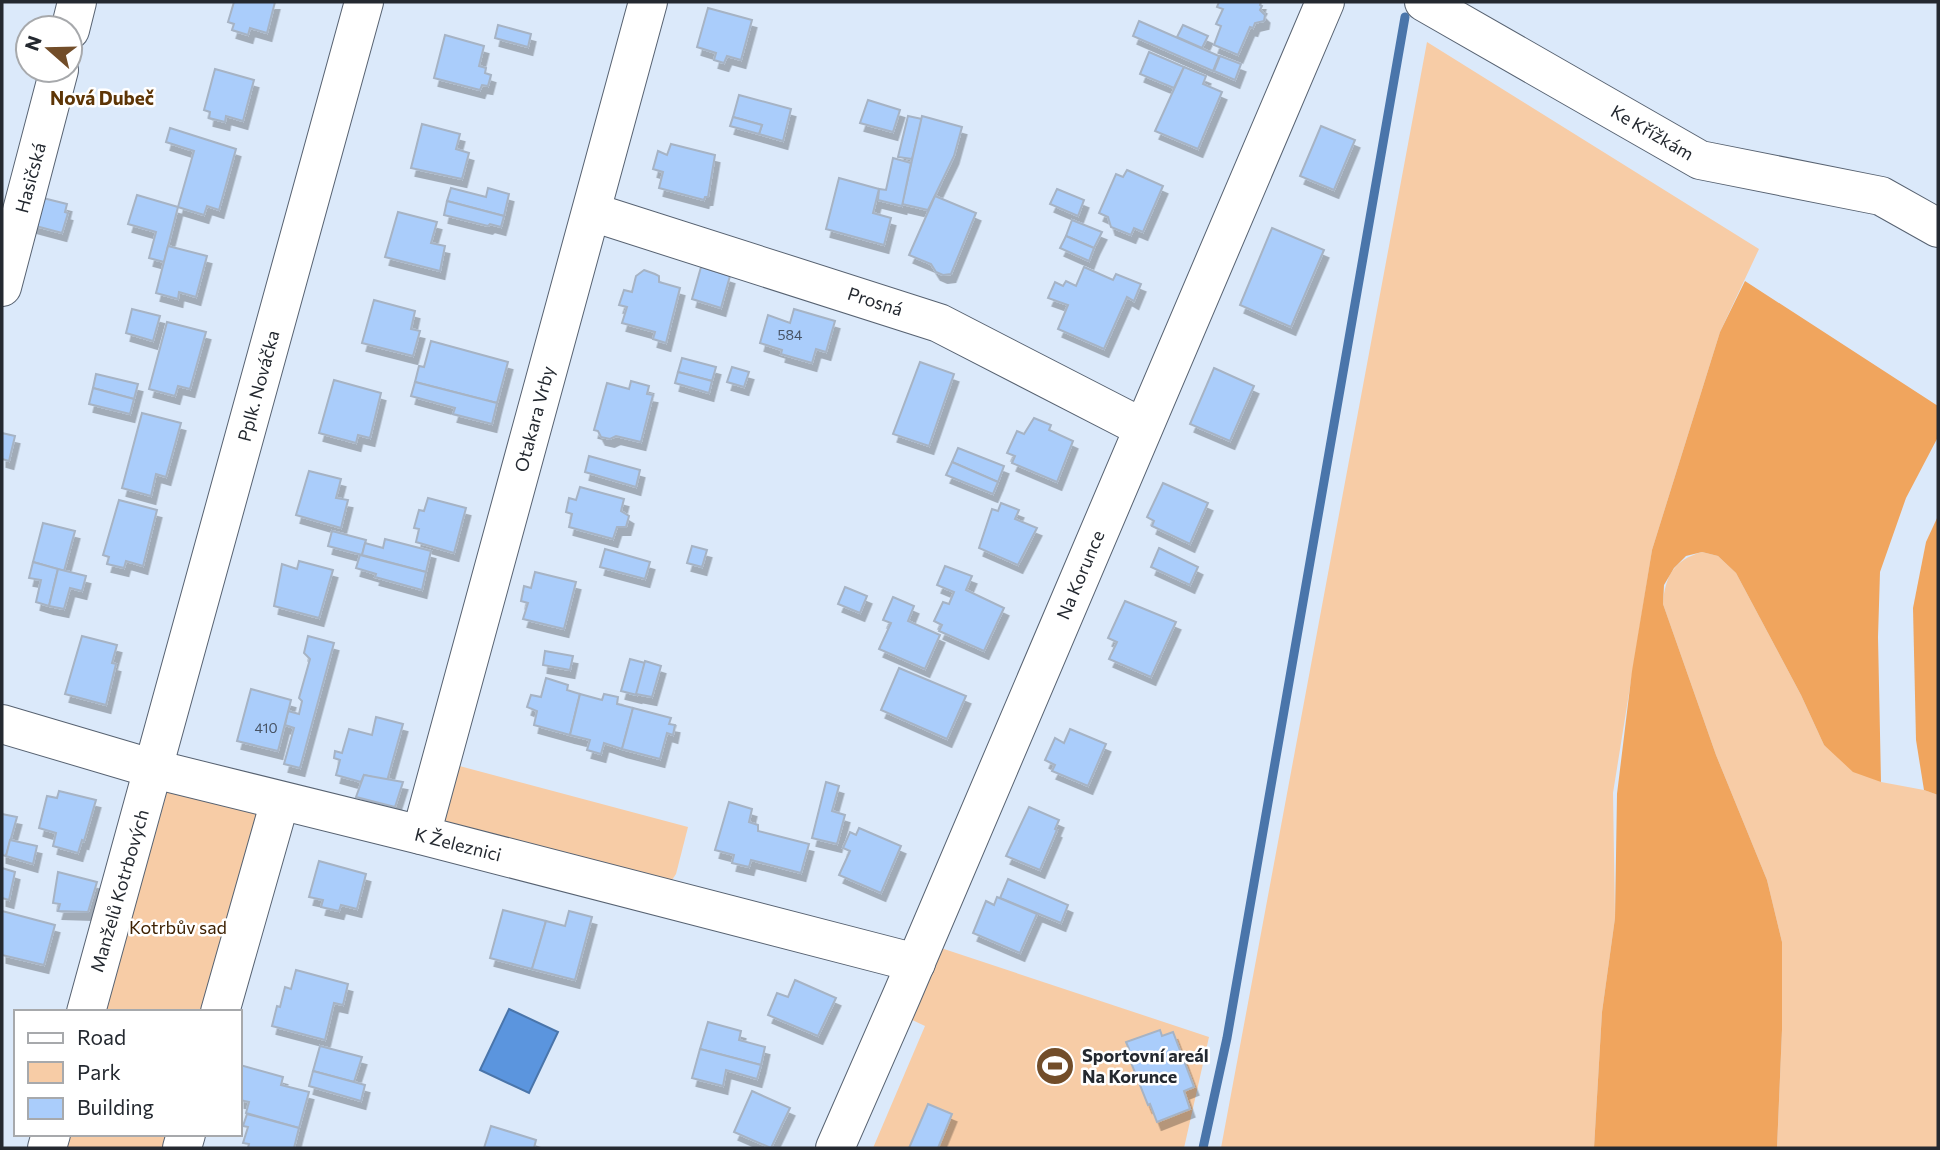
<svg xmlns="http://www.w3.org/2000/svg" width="1940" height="1150" font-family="Commissioner,sans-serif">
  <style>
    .green { fill: #f7cca6 }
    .forest { fill: #f0a55e }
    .water { fill: #5b95de; stroke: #4a75aa; stroke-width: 2 }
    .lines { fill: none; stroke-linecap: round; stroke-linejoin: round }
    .stream { stroke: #4a75aa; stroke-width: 9 }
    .building { fill: #aacdfb; stroke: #a6b3c4; stroke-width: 2; filter: url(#shadow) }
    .minor-casing { stroke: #576271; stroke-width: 40 }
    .minor { stroke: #fff; stroke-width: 38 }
    .labels { text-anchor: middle; stroke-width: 5; stroke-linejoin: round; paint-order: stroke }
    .number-label { font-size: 14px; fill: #465263 }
    .street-label { font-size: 18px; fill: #242930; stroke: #fff }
    .park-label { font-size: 18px; fill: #3e2102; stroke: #fff }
    .poi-label { font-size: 18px; font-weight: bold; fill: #242930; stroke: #fff; text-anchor: start }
    .neighbourhood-label { font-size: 19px; font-weight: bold; fill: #5d3506; stroke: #fff }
  </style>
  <defs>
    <filter id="shadow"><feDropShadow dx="4.5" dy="8" stdDeviation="0" flood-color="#0004"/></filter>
  </defs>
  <rect width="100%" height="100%" fill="#dbe9fa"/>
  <g class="green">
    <polygon points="1427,42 1759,249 1720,332 1652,550 1613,793 1615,918 1602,1012 1594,1148 1221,1148"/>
    <path d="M 1702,552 L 1718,556 L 1736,573 L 1801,695 L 1824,745 L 1881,782 L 1924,790 L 1938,795 L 1938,1148 L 1777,1148 L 1782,1030 L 1782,942 L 1767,880 L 1716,755 L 1663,604 C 1665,576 1674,560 1702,552 Z"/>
    <polygon points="452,764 688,827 676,874 672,880 443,825"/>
    <polygon points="169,785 260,811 204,1012 105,1012"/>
    <polygon points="938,947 1209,1037 1184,1148 873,1148 925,1026 908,1018"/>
    <polygon points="71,1134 171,1134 167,1148 67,1148"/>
  </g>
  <g class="forest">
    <polygon points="1745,281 1938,406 1938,437 1906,498 1880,572 1878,637 1881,782 1853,772 1824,745 1801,695 1736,573 1718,556 1702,552 1686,556 1674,568 1664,585 1663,604 1716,755 1767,880 1782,942 1782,1030 1777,1148 1594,1148 1602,1012 1615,918 1617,794 1632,671 1652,550 1720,332"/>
    <polygon points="1938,516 1938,795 1924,790 1916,740 1913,608 1926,542"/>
  </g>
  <polygon class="water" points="509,1009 558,1032 529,1093 480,1070"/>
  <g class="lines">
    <polyline class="stream" points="1203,1148 1227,1038 1405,17"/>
  </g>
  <g class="building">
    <polygon points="234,2 275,2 267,33 250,28 248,35 232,30 234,24 228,22"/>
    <polygon points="1219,2 1261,2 1260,5 1262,6 1260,10 1265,15 1264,21 1255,23 1253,28 1250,27 1238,55 1214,45 1221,26 1216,24 1223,9 1217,7"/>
    <polygon points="708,8 752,20 741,60 727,56 724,63 714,60 716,53 697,47"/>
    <polygon points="1139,21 1219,56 1213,71 1133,36"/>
    <polygon points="498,25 531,34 528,47 495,38"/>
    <polygon points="1183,25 1208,36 1202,48 1177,37"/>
    <polygon points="445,35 484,46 479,66 486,68 485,73 491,75 488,86 482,85 480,90 434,78"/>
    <polygon points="1149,52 1184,67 1174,88 1140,74"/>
    <polygon points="1220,56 1241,64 1235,80 1214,71"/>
    <polygon points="1184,67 1206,76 1203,84 1222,92 1198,149 1155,131"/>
    <polygon points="215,69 254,80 243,121 226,116 225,122 209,118 210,112 204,110"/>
    <polygon points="739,95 791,109 783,141 759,134 762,125 733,117"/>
    <polygon points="868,100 900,110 893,132 860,123"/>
    <polygon points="908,116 922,119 912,159 898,157"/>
    <polygon points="922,116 962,127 954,156 928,210 902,204"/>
    <polygon points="733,117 762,125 759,134 730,126"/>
    <polygon points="422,124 460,134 456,149 469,153 462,179 411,168"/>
    <polygon points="1321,126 1355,140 1334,190 1300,176"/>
    <polygon points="170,128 236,149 219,210 207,206 204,215 178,207 194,151 166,142"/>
    <polygon points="671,144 715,155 708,197 705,197 704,200 659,188 663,172 653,169 658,151 667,155"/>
    <polygon points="893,158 911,163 902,206 878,200 879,189 886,190"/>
    <polygon points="1127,170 1163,186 1143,232 1134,228 1131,235 1111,227 1108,217 1099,213 1116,174 1123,177"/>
    <polygon points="839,178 879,189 873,213 891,218 884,245 826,229"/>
    <polygon points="451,188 486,197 488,188 509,194 504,216 447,201"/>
    <polygon points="1057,189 1084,200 1078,216 1050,204"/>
    <polygon points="137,195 178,207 164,262 149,258 156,232 128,224"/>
    <polygon points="935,196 976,213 951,274 943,275 936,272 931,264 909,255"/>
    <polygon points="39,197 67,204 65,212 68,213 62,233 32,225"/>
    <polygon points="447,201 504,216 501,227 490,224 488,226 444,215"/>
    <polygon points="398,212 437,222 431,243 445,246 440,271 385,257"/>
    <polygon points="1072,220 1102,232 1094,248 1066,236"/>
    <polygon points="1272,228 1324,250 1291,327 1240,305"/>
    <polygon points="1066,236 1094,248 1089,261 1060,248"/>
    <polygon points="168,246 207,256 196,297 179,292 178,299 156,293"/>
    <polygon points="701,267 730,276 721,308 692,299"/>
    <polygon points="1084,267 1113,280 1116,274 1141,284 1134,301 1127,297 1104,349 1058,329 1068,305 1048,298 1055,282 1063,286 1066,281 1076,286"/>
    <polygon points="644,270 655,274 659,276 659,282 680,288 666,343 653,339 655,332 622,323 627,307 619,305 624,290 632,292 636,276"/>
    <polygon points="374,300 415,311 411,329 420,331 413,356 362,343"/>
    <polygon points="132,309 160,316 153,341 126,333"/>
    <polygon points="794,309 835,321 826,352 816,349 812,363 781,354 782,350 760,343 768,315 790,323"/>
    <polygon points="167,322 206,332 190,389 178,386 175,396 149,389"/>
    <polygon points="431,341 508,362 497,403 415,382 419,366 424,367"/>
    <polygon points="682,358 716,367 712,381 678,372"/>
    <polygon points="920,362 954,374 929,446 893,434"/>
    <polygon points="732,367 749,372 744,387 727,382"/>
    <polygon points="1214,368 1254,386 1230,441 1190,424"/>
    <polygon points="678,372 712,381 709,393 675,383"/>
    <polygon points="96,374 138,384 134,399 93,388"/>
    <polygon points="334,380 381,393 370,438 358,435 356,443 319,433"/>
    <polygon points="631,381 649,386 647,394 653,395 641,442 616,436 610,439 601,437 598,431 594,430 607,383 629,389"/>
    <polygon points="415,382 497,403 492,424 453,414 455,408 411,396"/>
    <polygon points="93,388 134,399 130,414 89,404"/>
    <polygon points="142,413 181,423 166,477 156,474 151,496 122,488"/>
    <polygon points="1034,418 1051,425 1049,430 1073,441 1057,482 1012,463 1015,456 1007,453 1017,431 1024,434"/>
    <polygon points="2,433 15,436 9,461 2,459"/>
    <polygon points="958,448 1004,466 998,482 952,462"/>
    <polygon points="589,456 640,470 636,487 585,472"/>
    <polygon points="952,462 998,482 993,494 946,475"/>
    <polygon points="309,471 341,479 336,498 348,500 341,528 296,515"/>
    <polygon points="1163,483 1208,503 1190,544 1152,526 1154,521 1147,517"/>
    <polygon points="580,487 624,499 621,511 629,516 626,527 617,527 613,539 569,527 572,514 566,512 569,498 576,500"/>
    <polygon points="428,498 466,508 454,553 416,542 419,529 414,528 419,510 424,511"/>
    <polygon points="119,500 157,510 143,566 126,561 124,568 107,564 109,557 103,555"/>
    <polygon points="1001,503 1019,510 1015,519 1037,528 1018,565 979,548 992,509 998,511"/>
    <polygon points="43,523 75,531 64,571 33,562"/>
    <polygon points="332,531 366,540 362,555 328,546"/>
    <polygon points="385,539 431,551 426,572 362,555 365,543 383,548"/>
    <polygon points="692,546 707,550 702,567 687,563"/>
    <polygon points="1159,548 1198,567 1190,585 1151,567"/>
    <polygon points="605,549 650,562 645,579 600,567"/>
    <polygon points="360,555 426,572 422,590 375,577 376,574 356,568"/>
    <polygon points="299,561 333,570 319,618 274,606 282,564 297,569"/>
    <polygon points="33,562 58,569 49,606 36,602 41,580 29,578"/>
    <polygon points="945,566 972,576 966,590 1004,608 984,651 939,631 942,625 934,621 943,602 949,604 954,592 937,585"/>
    <polygon points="58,569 86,576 82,591 70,588 64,609 49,606"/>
    <polygon points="535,572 576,582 564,629 523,619 528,603 521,601 524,586 531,588"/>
    <polygon points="845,587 867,596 860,613 838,604"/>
    <polygon points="893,597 914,606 908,621 940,635 925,669 879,649 891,623 883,620"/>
    <polygon points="1125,601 1176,622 1151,677 1109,659 1117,642 1108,638"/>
    <polygon points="82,636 117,645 112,663 116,664 106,705 65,694"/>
    <polygon points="308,636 334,643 300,768 284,764 294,728 285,725 288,711 299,714 302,701 299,698 310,659 304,653"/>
    <polygon points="545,651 573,656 570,670 543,665"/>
    <polygon points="630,659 645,663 637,695 621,691"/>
    <polygon points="645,661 661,666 652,697 636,694"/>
    <polygon points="899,668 966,696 947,739 881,710"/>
    <polygon points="546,678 568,685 567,690 580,694 570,735 534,725 537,711 527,707 531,695 541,697"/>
    <polygon points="251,689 291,700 278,751 237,741"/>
    <polygon points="580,694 602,700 604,694 618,697 617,704 633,708 622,749 604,743 601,754 587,750 590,740 570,735"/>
    <polygon points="633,708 671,718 669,724 675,725 673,735 667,733 660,759 622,749"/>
    <polygon points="376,717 403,724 387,781 364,775 361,782 336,775 340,760 334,758 335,751 342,753 349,729 372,735"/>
    <polygon points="1070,729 1106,744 1088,786 1052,771 1055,765 1045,760 1055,738 1064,743"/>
    <polygon points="364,775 403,782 395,807 356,797"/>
    <polygon points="826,782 839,786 832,811 845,815 837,844 812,838"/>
    <polygon points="59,791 96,800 84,841 82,840 78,853 53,846 56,833 39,828 47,796 57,798"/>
    <polygon points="729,802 752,809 749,822 758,825 758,831 809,844 801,873 751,860 749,867 732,863 734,855 715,850"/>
    <polygon points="1029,807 1059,820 1055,829 1057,830 1040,870 1006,856"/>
    <polygon points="2,814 17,817 6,856 2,855"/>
    <polygon points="859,828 901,846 881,893 839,875 850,851 843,848 850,832 856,835"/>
    <polygon points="10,840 37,846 33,864 6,856"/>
    <polygon points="319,861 366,874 357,909 341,905 339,911 321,907 323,900 309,897"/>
    <polygon points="2,868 15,872 9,900 2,898"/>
    <polygon points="58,872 97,882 88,912 58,911 60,904 53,903"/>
    <polygon points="1008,879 1068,905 1061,923 1000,898"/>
    <polygon points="997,897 1037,914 1020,953 973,933 986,901 994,905"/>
    <polygon points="503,910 546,921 532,969 490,958"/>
    <polygon points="2,911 55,925 44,965 2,955"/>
    <polygon points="569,911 592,917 575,980 532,969 546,921 565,926"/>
    <polygon points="296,970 348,984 343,1005 334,1003 325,1040 272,1026 277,1006 280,1007 285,987 291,989"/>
    <polygon points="795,980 836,998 818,1036 768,1015 777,993 788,997"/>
    <polygon points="708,1022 741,1031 739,1040 765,1047 761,1065 700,1049"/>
    <polygon points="1160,1030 1162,1036 1173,1032 1194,1087 1184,1091 1190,1109 1157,1122 1150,1104 1148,1105 1126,1050 1129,1049 1126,1042"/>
    <polygon points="320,1046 362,1057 354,1082 313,1071"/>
    <polygon points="700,1049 761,1065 757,1079 726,1070 723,1086 692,1078"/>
    <polygon points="240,1065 283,1077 281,1085 309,1092 299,1128 246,1113 249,1102 240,1100"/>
    <polygon points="313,1071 365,1085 361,1101 309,1086"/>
    <polygon points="752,1091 790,1108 771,1148 734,1132"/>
    <polygon points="928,1104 952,1114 938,1148 909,1148"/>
    <polygon points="247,1114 299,1128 294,1148 248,1148 249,1144 243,1143 248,1127 243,1126"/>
    <polygon points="491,1126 536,1140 534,1148 484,1148"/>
  </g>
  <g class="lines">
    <defs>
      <g id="minor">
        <polyline points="1424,2 1700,160 1881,196 1938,228"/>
        <polyline points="70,30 77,2"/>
        <polyline points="592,212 939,323 1143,428"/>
        <polyline points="2,287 59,70"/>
        <polyline points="2,724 154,769 421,835 916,963"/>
        <polyline points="421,835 648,2"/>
        <polyline points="86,1012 364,2"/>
        <polyline points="220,1012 280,801"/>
        <polyline points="47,1148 51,1134"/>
        <polyline points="182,1148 186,1134"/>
        <polyline points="835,1148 902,995 1325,2"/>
      </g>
    </defs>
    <use href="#minor" class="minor-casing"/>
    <use href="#minor" class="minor"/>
  </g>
  <defs>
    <symbol id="stadium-disc" viewBox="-11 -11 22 22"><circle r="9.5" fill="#724d29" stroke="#fff"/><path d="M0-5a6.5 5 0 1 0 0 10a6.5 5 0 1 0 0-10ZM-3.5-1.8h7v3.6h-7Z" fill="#fff"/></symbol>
  </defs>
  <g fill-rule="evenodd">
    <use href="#stadium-disc" x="1033" y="1044" width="44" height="44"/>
  </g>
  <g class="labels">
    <g class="number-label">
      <text x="790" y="340">584</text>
      <text x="266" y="733">410</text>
    </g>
    <g class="street-label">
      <text transform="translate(1652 133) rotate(30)" y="6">Ke Křížkám</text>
      <text transform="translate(31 178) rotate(-75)" y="6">Hasičská</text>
      <text transform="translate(875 302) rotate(18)" y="6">Prosná</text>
      <text transform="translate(259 386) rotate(-75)" y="6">Pplk. Nováčka</text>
      <text transform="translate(535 419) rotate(-75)" y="6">Otakara Vrby</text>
      <text transform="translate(1081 575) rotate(-67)" y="6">Na Korunce</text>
      <text transform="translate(458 845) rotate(14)" y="6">K Železnici</text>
      <text transform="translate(120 891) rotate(-74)" y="6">Manželů Kotrbových</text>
    </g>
    <g class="park-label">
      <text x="178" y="934">Kotrbův sad</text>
    </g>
    <g class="poi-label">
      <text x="1082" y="1062">Sportovní areál<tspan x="1082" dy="21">Na Korunce</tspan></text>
    </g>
    <g class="neighbourhood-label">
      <text x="102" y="105">Nová Dubeč</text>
    </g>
  </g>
  <rect width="1940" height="1150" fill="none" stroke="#242930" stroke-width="7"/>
  <rect x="14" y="1010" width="228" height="126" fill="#ffffff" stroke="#a7a9ac" stroke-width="2"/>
  <rect x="28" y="1033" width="35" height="10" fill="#ffffff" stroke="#a7a9ac" stroke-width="2"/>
  <text x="77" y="1045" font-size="21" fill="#242930">Road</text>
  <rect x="28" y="1062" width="35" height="21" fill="#f7cca6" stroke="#a7a9ac" stroke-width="2"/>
  <text x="77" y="1080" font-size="21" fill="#242930">Park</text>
  <rect x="28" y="1098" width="35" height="21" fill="#aacdfb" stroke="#a7a9ac" stroke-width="2"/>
  <text x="77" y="1115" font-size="21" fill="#242930">Building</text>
  <g transform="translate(49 49) rotate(290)"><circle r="33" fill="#ffffff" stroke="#a7a9ac" stroke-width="2"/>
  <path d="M0-5L12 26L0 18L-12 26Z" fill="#724d29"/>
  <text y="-10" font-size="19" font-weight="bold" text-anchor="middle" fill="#242930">N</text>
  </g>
</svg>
